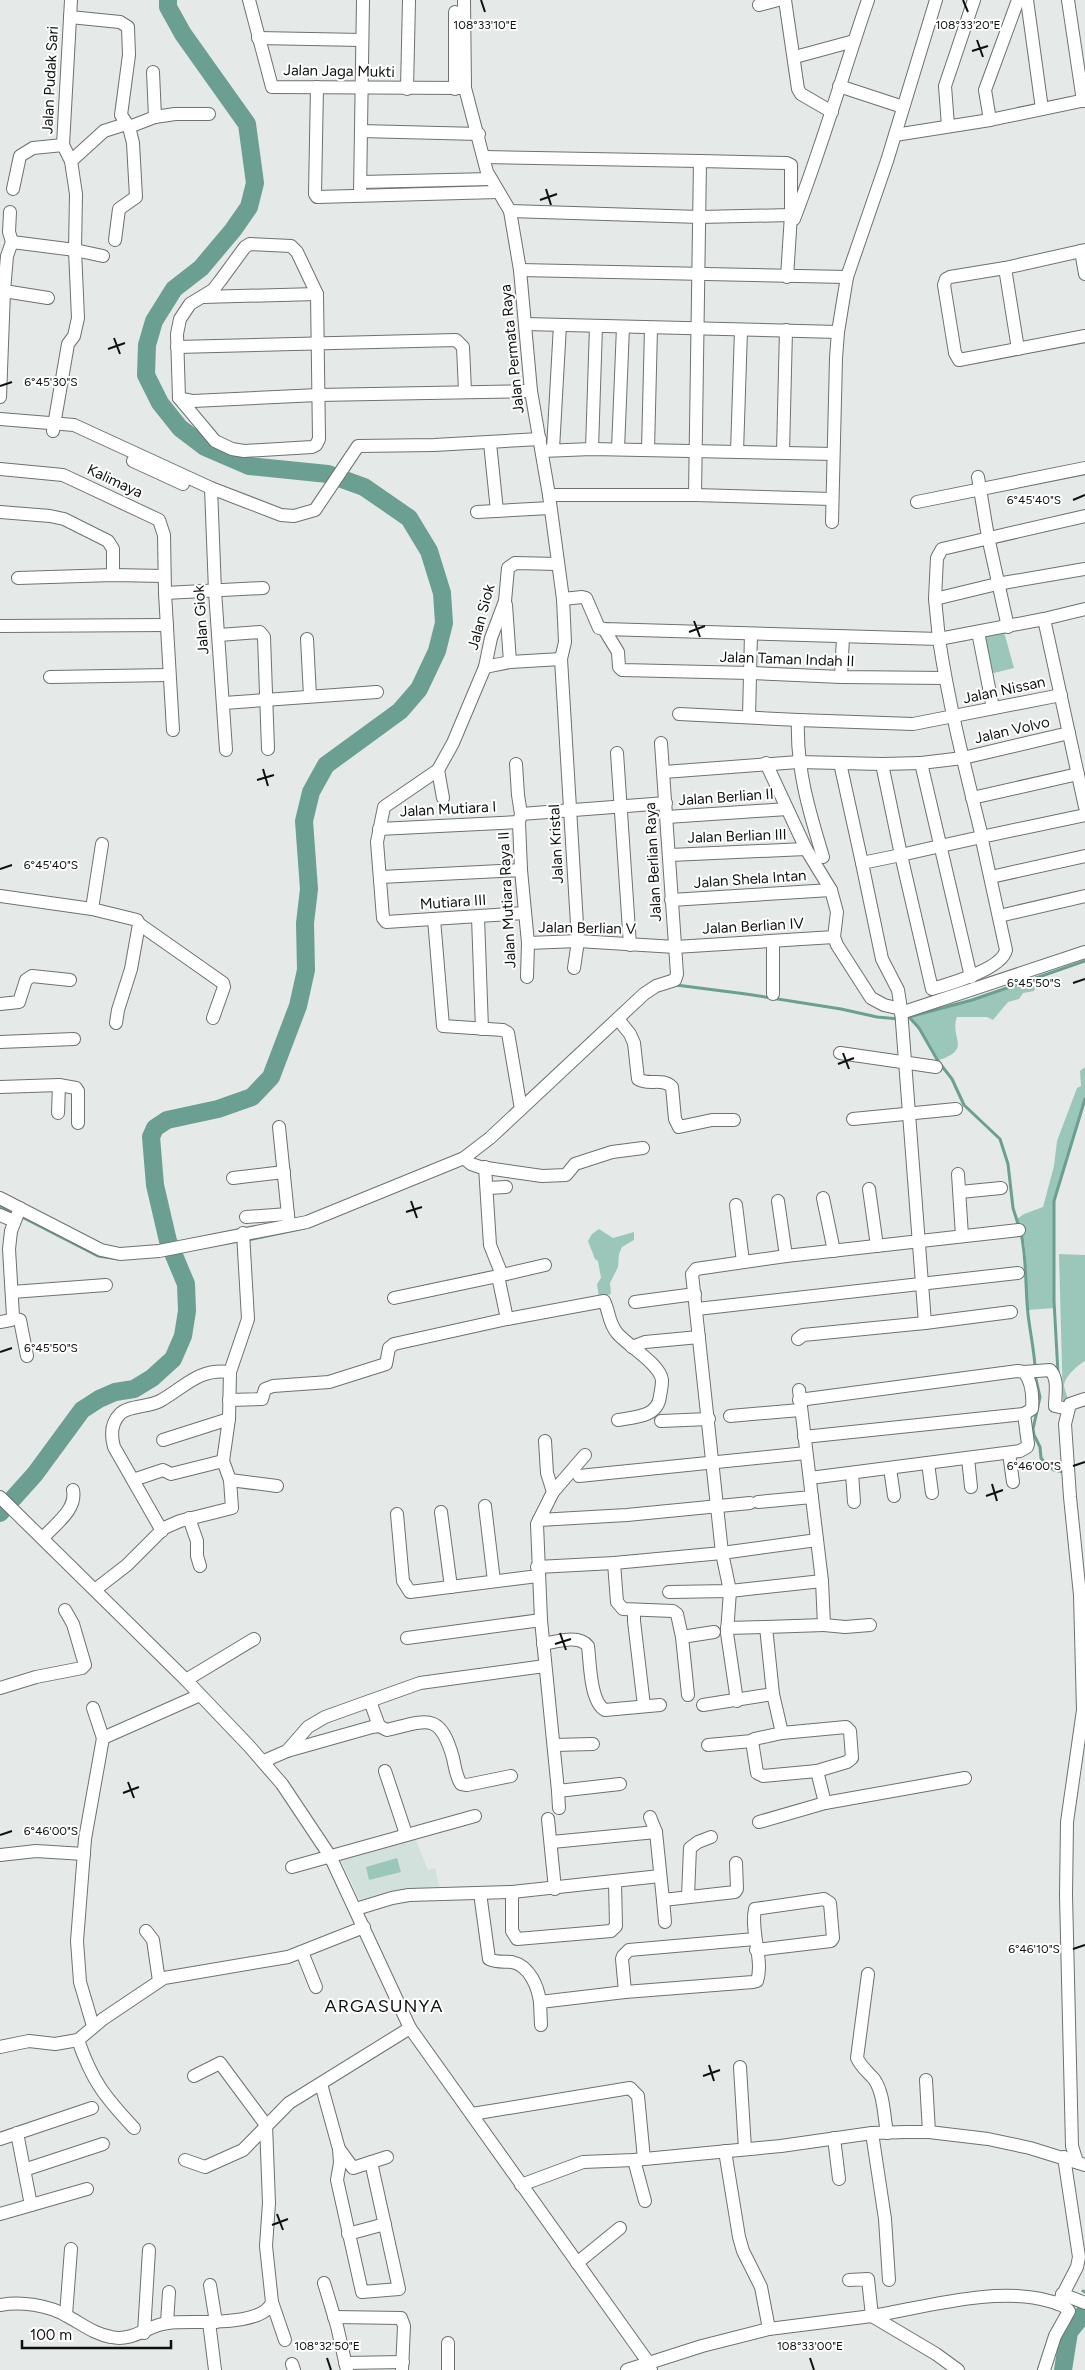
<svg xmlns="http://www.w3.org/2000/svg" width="1085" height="2370" font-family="Figtree,sans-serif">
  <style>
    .built { fill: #d3e1dc }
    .green { fill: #9bc7ba }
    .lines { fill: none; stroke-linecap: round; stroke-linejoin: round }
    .stream { stroke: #6b9f91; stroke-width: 3 }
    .river { stroke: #6b9f91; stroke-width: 18 }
    .minor-casing { stroke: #6d7170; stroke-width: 14 }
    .minor { stroke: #fff; stroke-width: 12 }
    .ticks { fill: none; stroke: #0f1110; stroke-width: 2 }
    .labels { text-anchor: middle; stroke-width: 4; stroke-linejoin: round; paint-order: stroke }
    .street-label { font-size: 15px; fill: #0f1110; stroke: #fff }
    .quarter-label { font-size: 18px; letter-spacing: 1px; fill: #0f1110; stroke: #fff }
    .ticks-label { font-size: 12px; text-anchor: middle; fill: #0f1110; stroke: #fff; stroke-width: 4; stroke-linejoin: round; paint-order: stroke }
  </style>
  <rect width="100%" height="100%" fill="#e5eae8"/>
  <polygon class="built" points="414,1835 428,1870 435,1868 441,1893 360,1901 339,1856"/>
  <g class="green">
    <polygon points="1004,632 1014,668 986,675 977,639"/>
    <path d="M 1039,977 L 1034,991 L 1023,993 L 1019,999 L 1008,1002 L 993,1020 L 987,1017 L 957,1017 C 949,1038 973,1049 939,1060 L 920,1028 L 910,1018 L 972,1000 Z"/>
    <polygon points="1085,1067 1085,1098 1053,1201 1054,1308 1028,1310 1025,1246 1017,1219 1024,1214 1043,1207 1054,1166 1057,1141 1077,1088 1081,1086 1080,1071"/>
    <polygon points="599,1229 613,1238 634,1232 634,1240 622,1247 619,1254 618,1267 610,1283 611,1294 599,1297 597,1284 601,1278 598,1261 595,1259 588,1241 592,1234"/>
    <path d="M 1059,1254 L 1085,1255 L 1085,1361 C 1078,1365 1064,1377 1064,1386 C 1065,1392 1068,1397 1069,1403 L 1063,1405 Z"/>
    <polygon points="397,1858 401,1872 369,1880 366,1867"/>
  </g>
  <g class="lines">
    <g class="stream">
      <polyline points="676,985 746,994 841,1009 877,1017 899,1019"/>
      <polyline points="909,1017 972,1000 1085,961"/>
      <polyline points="905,1018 909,1017 919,1028 938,1061 952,1079 964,1105 1000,1139 1008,1164 1013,1208 1019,1227"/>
      <polyline points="0,1206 14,1213"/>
      <polyline points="20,1216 98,1256 119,1259"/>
      <path d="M 1021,1233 C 1027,1260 1025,1287 1028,1314 C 1030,1332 1034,1349 1035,1367"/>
      <polyline points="248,1240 305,1228"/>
      <polyline points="1058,1373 1054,1301 1054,1201 1085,1099"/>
      <polyline points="1035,1375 1040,1397 1033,1429 1034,1435 1040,1447 1041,1458 1046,1464 1054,1470 1064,1472"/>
      <polyline points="1083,2291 1085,2292"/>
    </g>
    <g class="river">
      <polyline points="0,1513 35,1474 82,1410 99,1399 115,1392 134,1389 152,1378 173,1359 183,1336 187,1311 186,1284 168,1241 155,1185 151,1137 155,1128 167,1120 218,1109 252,1097 271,1077 298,1006 306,970 305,923 309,889 304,821 311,792 326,765 400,711 419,689 437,651 444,623 442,593 429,551 409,518 364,487 328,474 249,466 205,447 180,428 160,403 146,375 147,345 154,321 174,289 201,268 233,230 249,207 255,183 247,124 183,34 168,7 168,0"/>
      <polyline points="1063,2370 1069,2332 1085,2312"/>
    </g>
    <defs>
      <g id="minor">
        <polyline points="249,0 272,87 465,88"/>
        <polyline points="464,0 465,88 487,172 510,211 520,270 531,391 549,495 563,599 565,642 561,659 578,941 574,968"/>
        <polyline points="785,0 798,89 801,94 832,112"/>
        <polyline points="1027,0 1042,109"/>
        <polyline points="1068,0 1083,101"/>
        <polyline points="759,5 778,0"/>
        <polyline points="70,17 120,22 128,27 129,55 121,115 129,127 155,117 153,72"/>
        <polyline points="258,38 362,40"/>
        <polyline points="795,57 854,41"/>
        <polyline points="839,86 903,107"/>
        <polyline points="317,87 315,194 317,197 498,192"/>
        <polyline points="407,89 409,0"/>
        <polyline points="455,89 455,12"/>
        <polyline points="155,117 175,114 209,114"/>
        <polyline points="990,120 985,90 1018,0"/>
        <polyline points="948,126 945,86 974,0"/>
        <polyline points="361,131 479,134"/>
        <polyline points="895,135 990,120 1085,100"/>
        <polyline points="484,157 700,161"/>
        <polyline points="71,161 104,131 126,124"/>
        <polyline points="361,182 491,179"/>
        <polyline points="13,189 20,156 33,148 63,145"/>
        <polyline points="360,194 363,0"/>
        <polyline points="510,211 700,217 791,215"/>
        <path d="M 794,219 C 822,147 843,73 868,0"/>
        <polyline points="115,240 119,209 136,197 133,143 129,127"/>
        <polyline points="12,242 75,250 103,256"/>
        <polygon points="250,244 291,246 297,252 317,294 319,439 316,445 312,447 244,451 232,449 215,441 179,398 177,334 180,319 190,304 213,290 220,281 245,247"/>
        <polyline points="1085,250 1005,268 950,277 946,279 944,285 955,353 959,360 1085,336"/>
        <polyline points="1081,251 1085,274"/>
        <polyline points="1005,268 1018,349"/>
        <polyline points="520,270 847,277"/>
        <polyline points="4,291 48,298"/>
        <polyline points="202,297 317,294"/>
        <polyline points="525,324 838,332"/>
        <polyline points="177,347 456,340 463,347 465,391"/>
        <polyline points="0,397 4,291 7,256 12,242 9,232 10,212"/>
        <polyline points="179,398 193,401 318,395 531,391"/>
        <polyline points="0,419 74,425 211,488 281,515 294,516 315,510 358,446 434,445 540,439"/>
        <polyline points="53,431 68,344 74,336 78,318 75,250 76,194 71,161 63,145 71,0"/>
        <polyline points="490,443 497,511"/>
        <polyline points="553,449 560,325"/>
        <polyline points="592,449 596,326"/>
        <polyline points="618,449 623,327"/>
        <polyline points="648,450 651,328"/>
        <polyline points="542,451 592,449 833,454"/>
        <polyline points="737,452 741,330"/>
        <polyline points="783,452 786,330"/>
        <polyline points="133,461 183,484"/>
        <polyline points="0,469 63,475 159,520 164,535 165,593 263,588"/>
        <polyline points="978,477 988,537 1008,627"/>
        <polyline points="211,488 215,591 226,750"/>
        <polyline points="549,495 695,495 832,499"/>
        <polyline points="695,495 700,161 787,163 791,165 791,215 787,277"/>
        <polyline points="917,502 1085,468"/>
        <polyline points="0,512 50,516 64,519 108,541 113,549 113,575"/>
        <polyline points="477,512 550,508"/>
        <polyline points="1085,516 942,549 937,558 935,599 997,584 1085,569"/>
        <polyline points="832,522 836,358 838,332 847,277 887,161 936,0"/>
        <polyline points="18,578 113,575 164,576"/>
        <polyline points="165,593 173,730"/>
        <path d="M 563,599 L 582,597 L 586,598 L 599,628 L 604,629 L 939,639 C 949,706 966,772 982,837 L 982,840 L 1006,950 C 1002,969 949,984 932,989 L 901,855 C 962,841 1023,828 1085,815"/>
        <polyline points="935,599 939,639 1044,619 1085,807"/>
        <polyline points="506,605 510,662"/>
        <polyline points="1044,619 1085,609"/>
        <polyline points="0,626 167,625"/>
        <polyline points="604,629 618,652 619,667 622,670 750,673 841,677 945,678"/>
        <polyline points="978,632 993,708"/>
        <polyline points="219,635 260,632 264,637 268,749"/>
        <polyline points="307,639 310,696"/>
        <polyline points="485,667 510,662 561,659"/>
        <polyline points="50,677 169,675"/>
        <polyline points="841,677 843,637"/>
        <polyline points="224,703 377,692"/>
        <polyline points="679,714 798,720"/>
        <polyline points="749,716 751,634"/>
        <polyline points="617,753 630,945"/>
        <polyline points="766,763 806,849 831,890 837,912 834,937 837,945 871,998 884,1005 901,1009"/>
        <polyline points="840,763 862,863"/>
        <polyline points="516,764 518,795 521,814 519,822 521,870 528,943 527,977"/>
        <polyline points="882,764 921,763"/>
        <polyline points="438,770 443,798"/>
        <polyline points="664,772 798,762 882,764 901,855 862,863 882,959 898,990 901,1009 925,1323 803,1335 798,1339"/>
        <polyline points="972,798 1078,774"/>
        <polyline points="521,814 666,803"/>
        <polyline points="667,817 787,809"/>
        <polyline points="379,829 519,822"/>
        <polyline points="670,855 806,849"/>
        <path d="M 823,857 C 809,811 796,768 798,720 L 913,724 L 1061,695"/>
        <polyline points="381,877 521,870"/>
        <polyline points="991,877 1085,856"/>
        <polyline points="0,896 92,909 137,920 139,924 131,969 118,1010 116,1023"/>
        <polyline points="671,900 831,890"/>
        <polyline points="92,909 102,844"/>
        <polyline points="525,913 386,922 383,918 377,842 384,807 438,770 453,743 485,667 491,638 505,601 508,568 515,563 558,564"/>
        <polyline points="999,916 1085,896"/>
        <polyline points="478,917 482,1029"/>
        <polyline points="434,919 443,1026 503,1030 508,1033 521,1109"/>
        <polyline points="139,924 223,983 224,987 213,1018"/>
        <polyline points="773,941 773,994"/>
        <polyline points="528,943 578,941 675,947 834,937"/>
        <polyline points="971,977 921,763 963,758 1069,733"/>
        <polyline points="0,1004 19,1002 26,980 32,976 70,980"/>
        <polyline points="901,1013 1085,952"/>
        <path d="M 618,1019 L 630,1034 L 634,1043 L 638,1079 C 649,1086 662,1077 672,1087 L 675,1119 L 679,1127 L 712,1120 L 734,1120"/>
        <polyline points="0,1042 74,1039"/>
        <polyline points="840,1053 936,1067"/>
        <polyline points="0,1087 59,1085 76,1088 78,1091 78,1123"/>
        <polyline points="58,1113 59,1085"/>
        <polyline points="853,1119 956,1109"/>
        <polyline points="279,1127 289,1225"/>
        <polyline points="464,1158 471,1164 480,1167 542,1176 566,1175 575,1164 612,1152 643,1148"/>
        <polyline points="485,1167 490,1245 502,1275"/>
        <polyline points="958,1174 962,1236"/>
        <polyline points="233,1178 284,1172"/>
        <polyline points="488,1188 506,1187"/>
        <polyline points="869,1189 877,1246"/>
        <polyline points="960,1192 1001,1188"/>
        <polyline points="0,1198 101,1250 120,1254 159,1251 307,1222 464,1158 490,1138 644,994 656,986 675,980 677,974 661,743"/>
        <polyline points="823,1198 834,1251"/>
        <polyline points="778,1201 786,1256"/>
        <polyline points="736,1205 743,1262"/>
        <polyline points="0,1215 14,1221"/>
        <polyline points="246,1217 288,1214"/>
        <polyline points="498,1276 545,1265"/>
        <polyline points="12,1292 106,1285"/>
        <path d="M 394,1298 L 498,1276 L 507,1319 L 604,1301 C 610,1313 608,1322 617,1333 C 628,1346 660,1364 662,1380 C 662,1385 661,1391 660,1396 C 658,1417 635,1417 618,1420"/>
        <polyline points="635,1302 695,1294"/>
        <polyline points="697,1309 1018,1273"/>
        <polyline points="13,1318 20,1320 27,1356"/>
        <polyline points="0,1322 11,1320 13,1316 9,1249 11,1231 20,1208"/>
        <polyline points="925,1323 1011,1312"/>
        <polyline points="632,1347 645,1342 699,1337"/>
        <path d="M 1024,1372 L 1050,1370 C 1059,1379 1055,1395 1055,1406 L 1068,1409"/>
        <polyline points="799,1390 822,1581 824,1625 766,1627 773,1694 782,1733 754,1739 752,1741 757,1773 763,1776 817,1771 825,1803 965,1778"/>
        <polyline points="229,1400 262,1399 265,1389 273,1386 329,1382 386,1364 389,1348 394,1344 507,1319"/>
        <path d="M 799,1400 L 1018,1371 L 1024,1372 C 1032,1382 1033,1397 1032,1409 L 1024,1414 L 804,1437"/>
        <polyline points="730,1416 800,1410"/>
        <polyline points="661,1421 709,1419"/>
        <polyline points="163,1440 229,1419"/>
        <polyline points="545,1441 547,1473 553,1492"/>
        <polyline points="1009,1453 1013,1482"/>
        <polyline points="968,1458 971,1487"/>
        <polyline points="928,1463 932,1493"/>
        <polyline points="890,1468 894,1496"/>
        <polyline points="852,1473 854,1502"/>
        <polyline points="579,1476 806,1453"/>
        <polyline points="810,1478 1020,1451 1027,1447 1028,1444 1024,1414"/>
        <polyline points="133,1480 163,1470 171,1474 223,1461"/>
        <polyline points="230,1480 277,1486"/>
        <polyline points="0,1497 186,1680 249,1746 282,1784 330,1856 410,2028 648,2362 651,2370"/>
        <polyline points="758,1502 812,1497"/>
        <polyline points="485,1506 494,1581"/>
        <polyline points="441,1512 451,1587"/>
        <polyline points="397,1514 403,1581 410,1592 538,1576"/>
        <polyline points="189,1518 197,1541 197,1556 200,1566"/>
        <polyline points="539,1520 553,1492 585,1455"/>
        <path d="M 162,1531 L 114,1447 C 111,1436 111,1423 120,1414 C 127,1406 149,1407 160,1401 C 185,1387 198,1368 230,1372"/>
        <path d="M 43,1538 C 55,1524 77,1510 73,1490"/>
        <polyline points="614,1563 617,1602 623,1609 673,1611 677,1614 682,1637 688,1695"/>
        <polyline points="537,1567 614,1563 722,1553 692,1274 696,1269 786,1256 1019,1230"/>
        <polyline points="96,1589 127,1565 164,1528 180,1521 232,1508 230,1480 223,1461 229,1419 230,1372 248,1319 243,1233"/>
        <polyline points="669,1592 730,1591 822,1581"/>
        <polyline points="634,1611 634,1621 644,1706"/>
        <polyline points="824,1625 845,1627 870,1625"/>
        <polyline points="727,1628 766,1627"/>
        <polyline points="682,1637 714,1632"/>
        <polyline points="407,1638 541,1620"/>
        <path d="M 543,1644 C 556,1642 578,1634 588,1646 C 590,1662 590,1702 605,1710 L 660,1705"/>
        <polyline points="186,1680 254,1639"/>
        <polyline points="0,1688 36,1677 82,1668 85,1665 73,1624 65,1610"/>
        <polyline points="370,1701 379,1726"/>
        <polyline points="737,1701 727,1633 730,1591 722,1553 817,1540"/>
        <polyline points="703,1705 773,1694"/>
        <polyline points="93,1708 103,1738"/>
        <polyline points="782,1733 846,1727 850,1731 852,1758 847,1762 817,1771"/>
        <polyline points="554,1745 593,1744"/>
        <polyline points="708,1745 752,1741"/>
        <path d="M 287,1751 L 372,1727 L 379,1726 L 387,1730 C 428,1720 440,1712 453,1758 C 455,1767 456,1777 461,1784 L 467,1785 L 511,1776"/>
        <polyline points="264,1761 287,1751 308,1727 325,1717 420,1683 545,1666"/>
        <polyline points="385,1771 406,1834"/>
        <polyline points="620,1784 558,1791 541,1620 537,1524 539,1520 627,1515 750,1503"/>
        <polyline points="558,1791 559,1808"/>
        <polyline points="650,1817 656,1832 663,1900 735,1892 737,1889 736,1863"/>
        <polyline points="548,1819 555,1889"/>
        <polyline points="759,1822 825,1803"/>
        <polyline points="552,1842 656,1832"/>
        <polyline points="0,1855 36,1851 84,1854"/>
        <polyline points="292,1867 475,1816"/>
        <polyline points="512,1892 512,1931 517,1939 611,1931 616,1926 615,1882"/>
        <path d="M 480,1893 L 489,1959 C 497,1963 504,1961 512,1962 C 530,1966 538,1987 540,2002 L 625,1992 L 753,1982 L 757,1981 C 764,1961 750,1931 755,1909 L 824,1899 L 830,1903 L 833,1938 L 831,1941 L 756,1950"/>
        <polyline points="688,1896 690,1848 698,1842 711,1837"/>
        <polyline points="663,1900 665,1922"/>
        <polyline points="356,1909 392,1898 409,1895 512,1892 660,1876"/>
        <polyline points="146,1931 153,1940 159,1981"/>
        <polyline points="302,1952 316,1987"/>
        <path d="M 868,1974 L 857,2058 C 861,2067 868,2072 874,2079 C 884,2093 884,2117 887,2133"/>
        <polyline points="625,1992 622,1959 623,1956 629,1950 755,1939"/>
        <polyline points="540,2002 541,2025"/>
        <polyline points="93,2026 80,1982 77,1941 85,1839 103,1738 200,1695"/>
        <path d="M 78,2040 C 92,2081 105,2097 134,2128"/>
        <polyline points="0,2047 29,2041 55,2044 78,2040 103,2019 164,1978 288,1957 364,1927"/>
        <polyline points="740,2067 745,2149"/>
        <polyline points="926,2080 929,2132"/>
        <polyline points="321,2084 339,2149 340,2163 337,2180 362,2292 399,2289 371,2162"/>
        <polyline points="472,2114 630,2088 638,2096 644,2159"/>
        <polyline points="17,2133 31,2205"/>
        <polyline points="872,2133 885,2219 889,2280"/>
        <polyline points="834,2138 839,2179"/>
        <polyline points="0,2139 92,2108"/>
        <polyline points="339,2149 353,2168 387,2157"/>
        <polyline points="725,2151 739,2237 743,2251 761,2287 769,2329"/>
        <polyline points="185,2160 205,2167 243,2150 289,2103 410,2028"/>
        <polyline points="634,2160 645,2201"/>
        <polyline points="1077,2162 1072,2146 1066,1895 1067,1822 1083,1710 1080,1595 1070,1497 1065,1424 1070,1404 1085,1399"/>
        <polyline points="24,2170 103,2144"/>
        <polyline points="521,2185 583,2162 634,2160 781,2146 872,2133 906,2132 929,2132 988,2139 1030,2148 1085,2165"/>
        <polyline points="0,2214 87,2189"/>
        <polyline points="348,2234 385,2224"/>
        <polyline points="577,2263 620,2228"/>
        <polyline points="324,2283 337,2326 347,2370"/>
        <polyline points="210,2285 216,2322"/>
        <polyline points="1062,2294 1085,2303"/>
        <polyline points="272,2302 285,2340"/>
        <polyline points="1058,2304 1077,2267 1079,2257 1064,2157"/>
        <path d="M 0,2305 C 21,2301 48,2305 67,2316 C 82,2324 94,2334 111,2337 C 134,2342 147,2325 168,2323 C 191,2320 263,2328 272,2302 L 266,2246 L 269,2203 L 266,2125 L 220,2063 L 194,2076"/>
        <polyline points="66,2315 71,2249"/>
        <path d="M 872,2316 C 926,2307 997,2286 1049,2301 C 1056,2303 1065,2305 1069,2311 L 1055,2336 L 1044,2370"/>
        <polyline points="872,2316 936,2354 958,2370"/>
        <polyline points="334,2317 401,2318 404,2326 402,2370"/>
        <polyline points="209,2322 215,2370"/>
        <polyline points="167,2323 169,2292"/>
        <polyline points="144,2333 149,2250"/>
        <polyline points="448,2343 448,2370"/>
        <polyline points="345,2363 403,2362"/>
        <polyline points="292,2364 294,2370"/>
        <polyline points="627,2370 702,2346 769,2329 872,2316 868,2279 849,2280"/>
      </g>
    </defs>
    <use href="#minor" class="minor-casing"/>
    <use href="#minor" class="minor"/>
  </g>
  <path class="ticks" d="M 481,0 L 485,12M 963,0 L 968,12M 977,40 L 983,57M 972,51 L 988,46M 546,189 L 551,205M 540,200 L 557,194M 114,338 L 120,354M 108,349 L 125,343M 0,386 L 12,382M 1073,500 L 1085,495M 694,621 L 700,637M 689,632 L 705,626M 263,769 L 268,786M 257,780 L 274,775M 0,869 L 12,865M 1073,983 L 1085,979M 843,1053 L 849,1069M 838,1064 L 854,1058M 411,1201 L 417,1218M 406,1212 L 422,1207M 0,1352 L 12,1348M 1073,1466 L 1085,1462M 992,1484 L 997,1501M 986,1496 L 1003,1490M 560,1633 L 566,1650M 555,1644 L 571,1639M 128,1782 L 134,1798M 123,1793 L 139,1787M 0,1835 L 12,1831M 1073,1949 L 1085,1945M 709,2065 L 714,2081M 703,2076 L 720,2070M 277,2214 L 283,2230M 272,2225 L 288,2219M 327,2358 L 331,2370M 810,2358 L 814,2370"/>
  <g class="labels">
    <g class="street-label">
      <text transform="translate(339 71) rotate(1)" y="5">Jalan Jaga Mukti</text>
      <text transform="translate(50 80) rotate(-87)" y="5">Jalan Pudak Sari</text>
      <text transform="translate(512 349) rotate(-96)" y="5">Jalan Permata Raya</text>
      <text transform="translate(115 481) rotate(25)" y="5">Kalimaya</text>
      <text transform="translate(481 617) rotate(-75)" y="5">Jalan Siok</text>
      <text transform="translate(201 620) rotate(-94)" y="5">Jalan Giok</text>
      <text transform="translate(787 659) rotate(2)" y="5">Jalan Taman Indah II</text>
      <text transform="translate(1004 690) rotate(-12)" y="5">Jalan Nissan</text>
      <text transform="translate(1012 730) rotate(-13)" y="5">Jalan Volvo</text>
      <text transform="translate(726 797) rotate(-4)" y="5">Jalan Berlian II</text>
      <text transform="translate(448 809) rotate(-3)" y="5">Jalan Mutiara I</text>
      <text transform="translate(737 836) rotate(-2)" y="5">Jalan Berlian III</text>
      <text transform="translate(556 844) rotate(-93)" y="5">Jalan Kristal</text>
      <text transform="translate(653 862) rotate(-93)" y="5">Jalan Berlian Raya</text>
      <text transform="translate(750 879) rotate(-4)" y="5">Jalan Shela Intan</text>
      <text transform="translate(507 900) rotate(-93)" y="5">Jalan Mutiara Raya II</text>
      <text transform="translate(453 902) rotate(-4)" y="5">Mutiara III</text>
      <text transform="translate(753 926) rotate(-3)" y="5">Jalan Berlian IV</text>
      <text transform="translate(587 928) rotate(1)" y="5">Jalan Berlian V</text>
    </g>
    <g class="quarter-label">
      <text x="384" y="2012">ARGASUNYA</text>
    </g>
  </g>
  <g class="ticks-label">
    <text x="485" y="29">108°33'10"E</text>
    <text x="968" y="29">108°33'20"E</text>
    <text x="51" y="386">6°45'30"S</text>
    <text x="1034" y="504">6°45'40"S</text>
    <text x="51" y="869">6°45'40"S</text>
    <text x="1034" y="987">6°45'50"S</text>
    <text x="51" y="1352">6°45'50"S</text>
    <text x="1034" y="1470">6°46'00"S</text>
    <text x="51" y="1835">6°46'00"S</text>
    <text x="1034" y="1953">6°46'10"S</text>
    <text x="327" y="2350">108°32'50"E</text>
    <text x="810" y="2350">108°33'00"E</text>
  </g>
  <path d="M22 2340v8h149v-8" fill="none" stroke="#0f1110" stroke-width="2.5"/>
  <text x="30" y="2340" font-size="15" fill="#0f1110" stroke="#ffffff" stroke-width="4" paint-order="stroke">100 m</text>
</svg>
